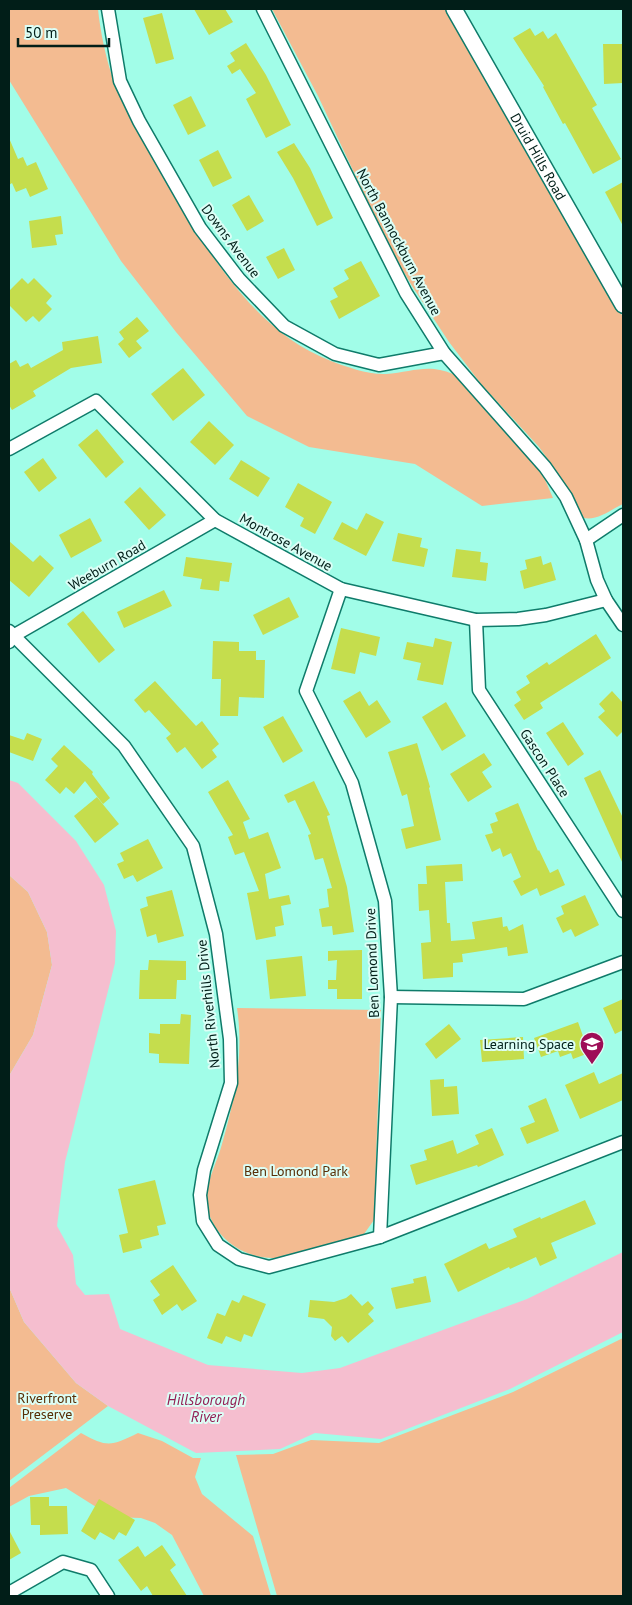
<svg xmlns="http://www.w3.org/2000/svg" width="632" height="1605" font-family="'PT Sans',sans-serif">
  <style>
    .green { fill: #f3bb91 }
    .water { fill: #f5becf }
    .building { fill: #c5dd4d }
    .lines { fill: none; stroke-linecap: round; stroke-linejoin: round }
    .minor-casing { stroke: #0f7b6a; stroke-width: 15 }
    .tertiary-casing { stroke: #0f7b6a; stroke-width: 18 }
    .minor { stroke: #fff; stroke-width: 12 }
    .tertiary { stroke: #fff; stroke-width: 15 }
    .labels { text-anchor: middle; stroke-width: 4; stroke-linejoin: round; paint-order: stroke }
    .street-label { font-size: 14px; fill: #011e18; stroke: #dcfef6 }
    .poi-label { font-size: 14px; fill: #011e18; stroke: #dcfef6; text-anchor: end }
    .park-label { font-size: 14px; fill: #582e05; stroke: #dcfef6 }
    .water-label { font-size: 15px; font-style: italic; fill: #931e54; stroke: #dcfef6 }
  </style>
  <rect width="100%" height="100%" fill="#a1fde8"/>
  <g class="green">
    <path d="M 9,9 L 98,9 C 100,30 106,59 113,79 C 115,86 119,93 123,100 C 134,123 146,144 159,166 C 200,239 248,329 331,361 C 347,367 369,375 386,374 C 412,372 428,363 453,374 L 543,475 L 553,498 L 482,506 L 415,464 L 309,447 L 247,416 L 176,332 L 121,261 L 9,80 Z"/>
    <path d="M 272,9 L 445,9 L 623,317 L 623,504 C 612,509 597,521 584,518 L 562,479 L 539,447 L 481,384 L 449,342 L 412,286 L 389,247 L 318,96 Z"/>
    <polygon points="9,875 28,892 47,932 52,965 33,1035 9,1076"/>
    <path d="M 237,1008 L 381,1010 L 374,1220 L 364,1234 L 275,1258 C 244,1259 214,1238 207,1207 C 203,1187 217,1163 222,1144 C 235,1099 244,1055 237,1008 Z"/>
    <polygon points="9,1287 24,1322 76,1383 108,1406 9,1481"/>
    <polygon points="623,1338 623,1596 277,1596 236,1455 273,1454 311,1440 379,1443 513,1392"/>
    <path d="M 81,1433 C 108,1448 111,1446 138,1433 L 162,1441 L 193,1458 L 201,1458 L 195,1477 L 202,1494 L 253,1536 L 271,1596 L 204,1596 L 172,1535 L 155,1523 L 141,1518 L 112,1517 L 66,1488 L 29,1496 L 9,1507 L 9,1488 Z"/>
  </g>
  <polygon class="water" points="9,780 18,783 76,841 104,885 116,931 115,963 65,1162 57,1226 73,1255 76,1284 85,1295 109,1294 120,1329 208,1365 302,1373 340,1368 527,1299 623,1252 623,1332 510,1389 381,1439 315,1433 280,1449 196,1453 108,1406 76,1383 24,1322 9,1287 9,1076 33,1035 52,965 47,932 28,892 9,875"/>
  <g class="building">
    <polygon points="194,9 225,9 233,22 209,35"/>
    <polygon points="162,13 174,59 156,64 143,18"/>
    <polygon points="530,28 535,36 543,31 548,39 556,33 597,105 592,108 621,159 593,174 565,123 563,124 543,87 544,86 513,38"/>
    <polygon points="246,43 266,75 291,125 266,138 246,99 256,93 240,69 232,74 227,66 235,61 230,53"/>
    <polygon points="603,44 623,44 623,83 604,84"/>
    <polygon points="191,96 206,126 188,135 173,105"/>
    <polygon points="9,138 18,159 23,157 27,166 36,162 48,189 30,197 26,188 16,192 12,183 9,185"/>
    <polygon points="294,143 310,168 333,218 317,226 293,178 277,152"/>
    <polygon points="218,150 232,178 213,187 199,160"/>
    <polygon points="623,182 623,226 605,192"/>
    <polygon points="249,195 264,221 247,231 232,205"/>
    <polygon points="61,216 63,234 55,235 57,245 32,248 29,221"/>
    <polygon points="284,248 295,270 278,279 266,257"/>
    <polygon points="361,261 380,296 339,319 330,301 338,297 333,288 349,279 344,270"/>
    <polygon points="22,278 28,284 34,278 52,296 46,303 52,309 39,322 33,316 26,322 9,305 9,291"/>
    <polygon points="137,317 149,331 136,341 142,348 129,358 118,344 124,339 119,332"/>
    <polygon points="98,336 102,363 71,368 33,391 36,396 12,410 9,405 9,364 16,360 20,367 28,363 31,368 63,350 62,342"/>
    <polygon points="183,368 205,395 173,421 151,394"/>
    <polygon points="209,421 234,445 215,465 190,442"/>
    <polygon points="97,429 124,462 106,478 78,445"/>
    <polygon points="43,458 57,478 39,492 24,472"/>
    <polygon points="241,460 270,478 258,497 229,479"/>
    <polygon points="298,483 332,502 315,534 300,526 304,518 285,507"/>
    <polygon points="140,487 166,515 149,530 124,502"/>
    <polygon points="366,513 384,522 366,556 333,539 342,522 357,530"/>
    <polygon points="90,518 102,541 71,558 59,535"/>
    <polygon points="398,533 422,538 420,547 428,549 424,567 392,561"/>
    <polygon points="9,541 33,562 40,555 54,568 29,597 9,580"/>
    <polygon points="456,549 481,552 480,562 488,563 486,581 452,577"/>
    <polygon points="541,556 543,565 551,562 556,580 524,589 520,571 527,569 525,560"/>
    <polygon points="186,557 232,563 229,582 220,581 219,591 200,589 202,579 183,576"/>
    <polygon points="164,590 172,606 124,628 117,612"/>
    <polygon points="289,597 299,617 263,635 253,615"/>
    <polygon points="83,611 115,650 99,663 67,624"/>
    <polygon points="341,628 380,637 376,656 360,652 355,674 331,669"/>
    <polygon points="596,634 611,658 540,703 543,708 524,720 514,705 521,700 516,692 530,683 526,676 547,662 549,665"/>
    <polygon points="435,638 452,642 443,685 417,680 421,663 403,659 407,642 433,647"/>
    <polygon points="213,641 239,642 239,651 256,651 256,660 265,660 264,698 239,697 238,716 220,716 221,679 212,679"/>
    <polygon points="155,681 196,726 202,721 219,744 212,750 217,757 202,769 185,747 177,753 166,738 171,734 149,710 145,713 134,700"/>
    <polygon points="360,691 369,706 377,700 391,722 366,738 343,701"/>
    <polygon points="612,691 623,703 623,731 617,737 598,717 605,711 599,704"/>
    <polygon points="446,702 466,736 442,751 422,717"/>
    <polygon points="283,716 303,751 283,763 263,727"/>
    <polygon points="563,722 584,754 568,766 546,733"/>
    <polygon points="27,733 42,739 33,761 9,752 9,735 24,740"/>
    <polygon points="417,743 430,787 429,788 441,840 406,849 401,829 414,826 407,794 402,796 388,752"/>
    <polygon points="64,745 93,772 92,774 110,798 103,804 85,781 74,794 66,787 60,794 45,780 58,766 51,759"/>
    <polygon points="484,753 492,765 482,772 492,787 468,802 450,774"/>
    <polygon points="600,770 623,818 623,864 584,778"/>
    <polygon points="228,780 250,819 243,822 249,839 268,832 281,868 265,874 269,899 289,895 291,904 281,906 284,925 275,927 276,936 256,940 247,893 259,891 244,852 235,855 228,837 233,835 208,792"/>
    <polygon points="314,781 330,815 327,816 347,887 354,932 333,935 332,926 322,927 319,909 329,907 327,889 332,888 323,858 315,860 308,835 311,834 295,800 288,803 284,795"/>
    <polygon points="97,797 119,824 95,843 74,816"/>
    <polygon points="518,803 538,851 539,850 550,873 558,869 565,885 540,896 537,888 521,896 513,881 521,877 511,853 503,857 500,848 492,852 485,835 493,833 490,824 498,821 495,813"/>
    <polygon points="148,839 163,868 137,882 133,875 124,879 117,864 124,861 120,853"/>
    <polygon points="462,864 463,881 445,882 447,923 450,923 451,941 475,939 472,922 502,917 503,927 507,926 509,931 523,924 528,953 508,956 507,947 462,954 463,962 453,963 453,977 423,979 421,943 431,942 429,910 419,911 418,884 427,884 426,866"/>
    <polygon points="172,890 184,936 158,943 156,934 147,937 140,909 148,906 146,897"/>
    <polygon points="585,895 599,925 575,937 571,929 563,933 556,918 564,914 561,906"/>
    <polygon points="362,950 362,999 337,999 337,989 328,989 328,980 336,980 337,960 328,961 328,951"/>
    <polygon points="302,956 306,996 270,999 266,960"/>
    <polygon points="149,960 186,961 186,980 177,980 176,999 139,999 140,970 148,970"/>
    <polygon points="623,999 623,1030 615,1034 603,1008"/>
    <polygon points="181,1014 191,1015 189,1064 159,1063 159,1054 149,1053 149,1033 160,1034 160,1024 180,1024"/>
    <polygon points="578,1022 589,1053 573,1059 571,1053 560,1057 558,1051 541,1057 534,1038"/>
    <polygon points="449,1024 461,1039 436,1059 425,1044"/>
    <polygon points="523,1037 524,1059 482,1062 480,1040"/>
    <polygon points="594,1072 599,1084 623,1073 623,1100 580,1119 565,1085"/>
    <polygon points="444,1079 444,1087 457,1086 459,1114 432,1116 430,1080"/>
    <polygon points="546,1098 559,1131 527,1144 520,1128 535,1122 528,1106"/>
    <polygon points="492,1128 504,1155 478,1167 477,1165 416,1185 410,1165 427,1160 424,1150 453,1140 457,1154 479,1144 475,1135"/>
    <polygon points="155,1180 166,1224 157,1226 159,1235 140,1240 142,1248 123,1253 119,1235 128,1233 118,1189"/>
    <polygon points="585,1200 596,1224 551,1243 557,1258 540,1266 536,1257 510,1269 509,1267 458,1292 444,1264 486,1243 489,1249 517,1237 513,1229 540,1217 541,1219"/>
    <polygon points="173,1265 197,1301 182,1311 177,1304 162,1315 153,1300 160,1295 150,1281"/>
    <polygon points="426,1276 431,1302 396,1309 391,1288 414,1283 413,1279"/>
    <polygon points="351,1294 362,1306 368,1301 374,1308 368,1314 374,1321 348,1343 342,1336 335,1341 331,1336 332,1327 324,1319 308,1317 310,1300 334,1302 346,1298"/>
    <polygon points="243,1295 266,1304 252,1337 244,1334 241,1342 226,1336 222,1344 207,1338 217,1313 225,1316 232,1300 239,1303"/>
    <polygon points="30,1497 49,1497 49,1506 67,1506 68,1534 40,1535 40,1525 31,1525"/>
    <polygon points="99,1499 135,1520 126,1536 119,1532 114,1540 100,1532 95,1540 81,1531"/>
    <polygon points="9,1530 21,1553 9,1560"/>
    <polygon points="162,1545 176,1565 170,1570 187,1596 153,1596 147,1586 141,1591 118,1560 138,1546 145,1557"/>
  </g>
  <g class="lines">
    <defs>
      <g id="minor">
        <polyline points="108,9 120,81 139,121 200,228 239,279 284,326 335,354 379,365 444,353"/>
        <polyline points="263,9 406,293 444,353 545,467 566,497 586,540 597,580 606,600 623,625"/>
        <polyline points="9,449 96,401 215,520 341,589 476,620 518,619 546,615 606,600"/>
        <polyline points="586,540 623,515"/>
        <polyline points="341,589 306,691 352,783 385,901 391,997 380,1237"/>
        <polyline points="476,620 479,690 623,911"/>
        <polyline points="9,631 124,746 193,846 216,934 230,1039 231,1083 204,1170 200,1195 203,1221 218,1245 239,1259 269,1267 380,1237 623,1142"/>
        <polyline points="9,642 13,636 215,520"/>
        <polyline points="391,997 524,999 623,962"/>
        <polyline points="9,1593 63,1562 91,1570 108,1596"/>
      </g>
      <g id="tertiary">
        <path id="s1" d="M 454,9 L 623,305"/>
      </g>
    </defs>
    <use href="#minor" class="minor-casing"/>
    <use href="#tertiary" class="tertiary-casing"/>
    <use href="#minor" class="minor"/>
    <use href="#tertiary" class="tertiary"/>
  </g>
  <defs>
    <symbol id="school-pin" viewBox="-11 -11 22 30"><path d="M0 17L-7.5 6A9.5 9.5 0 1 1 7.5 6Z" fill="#9e0d57" stroke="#dcfef6"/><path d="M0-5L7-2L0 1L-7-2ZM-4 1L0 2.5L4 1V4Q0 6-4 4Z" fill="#fff"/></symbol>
  </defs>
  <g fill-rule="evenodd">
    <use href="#school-pin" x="578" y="1030" width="28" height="38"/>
  </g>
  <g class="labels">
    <g class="street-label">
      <text dy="5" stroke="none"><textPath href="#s1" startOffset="170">Druid Hills Road</textPath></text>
      <text transform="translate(231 241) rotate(53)" y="5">Downs Avenue</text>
      <text transform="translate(399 242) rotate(62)" y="5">North Bannockburn Avenue</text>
      <text transform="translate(286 542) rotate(29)" y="5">Montrose Avenue</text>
      <text transform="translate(107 565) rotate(-30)" y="5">Weeburn Road</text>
      <text transform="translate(545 763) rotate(57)" y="5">Gascon Place</text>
      <text transform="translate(372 963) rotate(-92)" y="5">Ben Lomond Drive</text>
      <text transform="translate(208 1004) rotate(-96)" y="5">North Riverhills Drive</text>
    </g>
    <g class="poi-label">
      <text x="574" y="1049">Learning Space</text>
    </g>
    <g class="park-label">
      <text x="296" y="1176">Ben Lomond Park</text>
      <text x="47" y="1403">Riverfront<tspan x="47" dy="16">Preserve</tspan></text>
    </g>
    <g class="water-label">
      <text x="206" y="1405">Hillsborough<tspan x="206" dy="17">River</tspan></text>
    </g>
  </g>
  <rect width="632" height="1605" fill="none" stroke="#011e18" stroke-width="20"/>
  <path d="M18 38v8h91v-8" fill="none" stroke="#011e18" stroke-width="2.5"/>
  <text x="25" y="38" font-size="15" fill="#011e18" stroke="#dcfef6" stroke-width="4" paint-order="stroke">50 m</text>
</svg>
